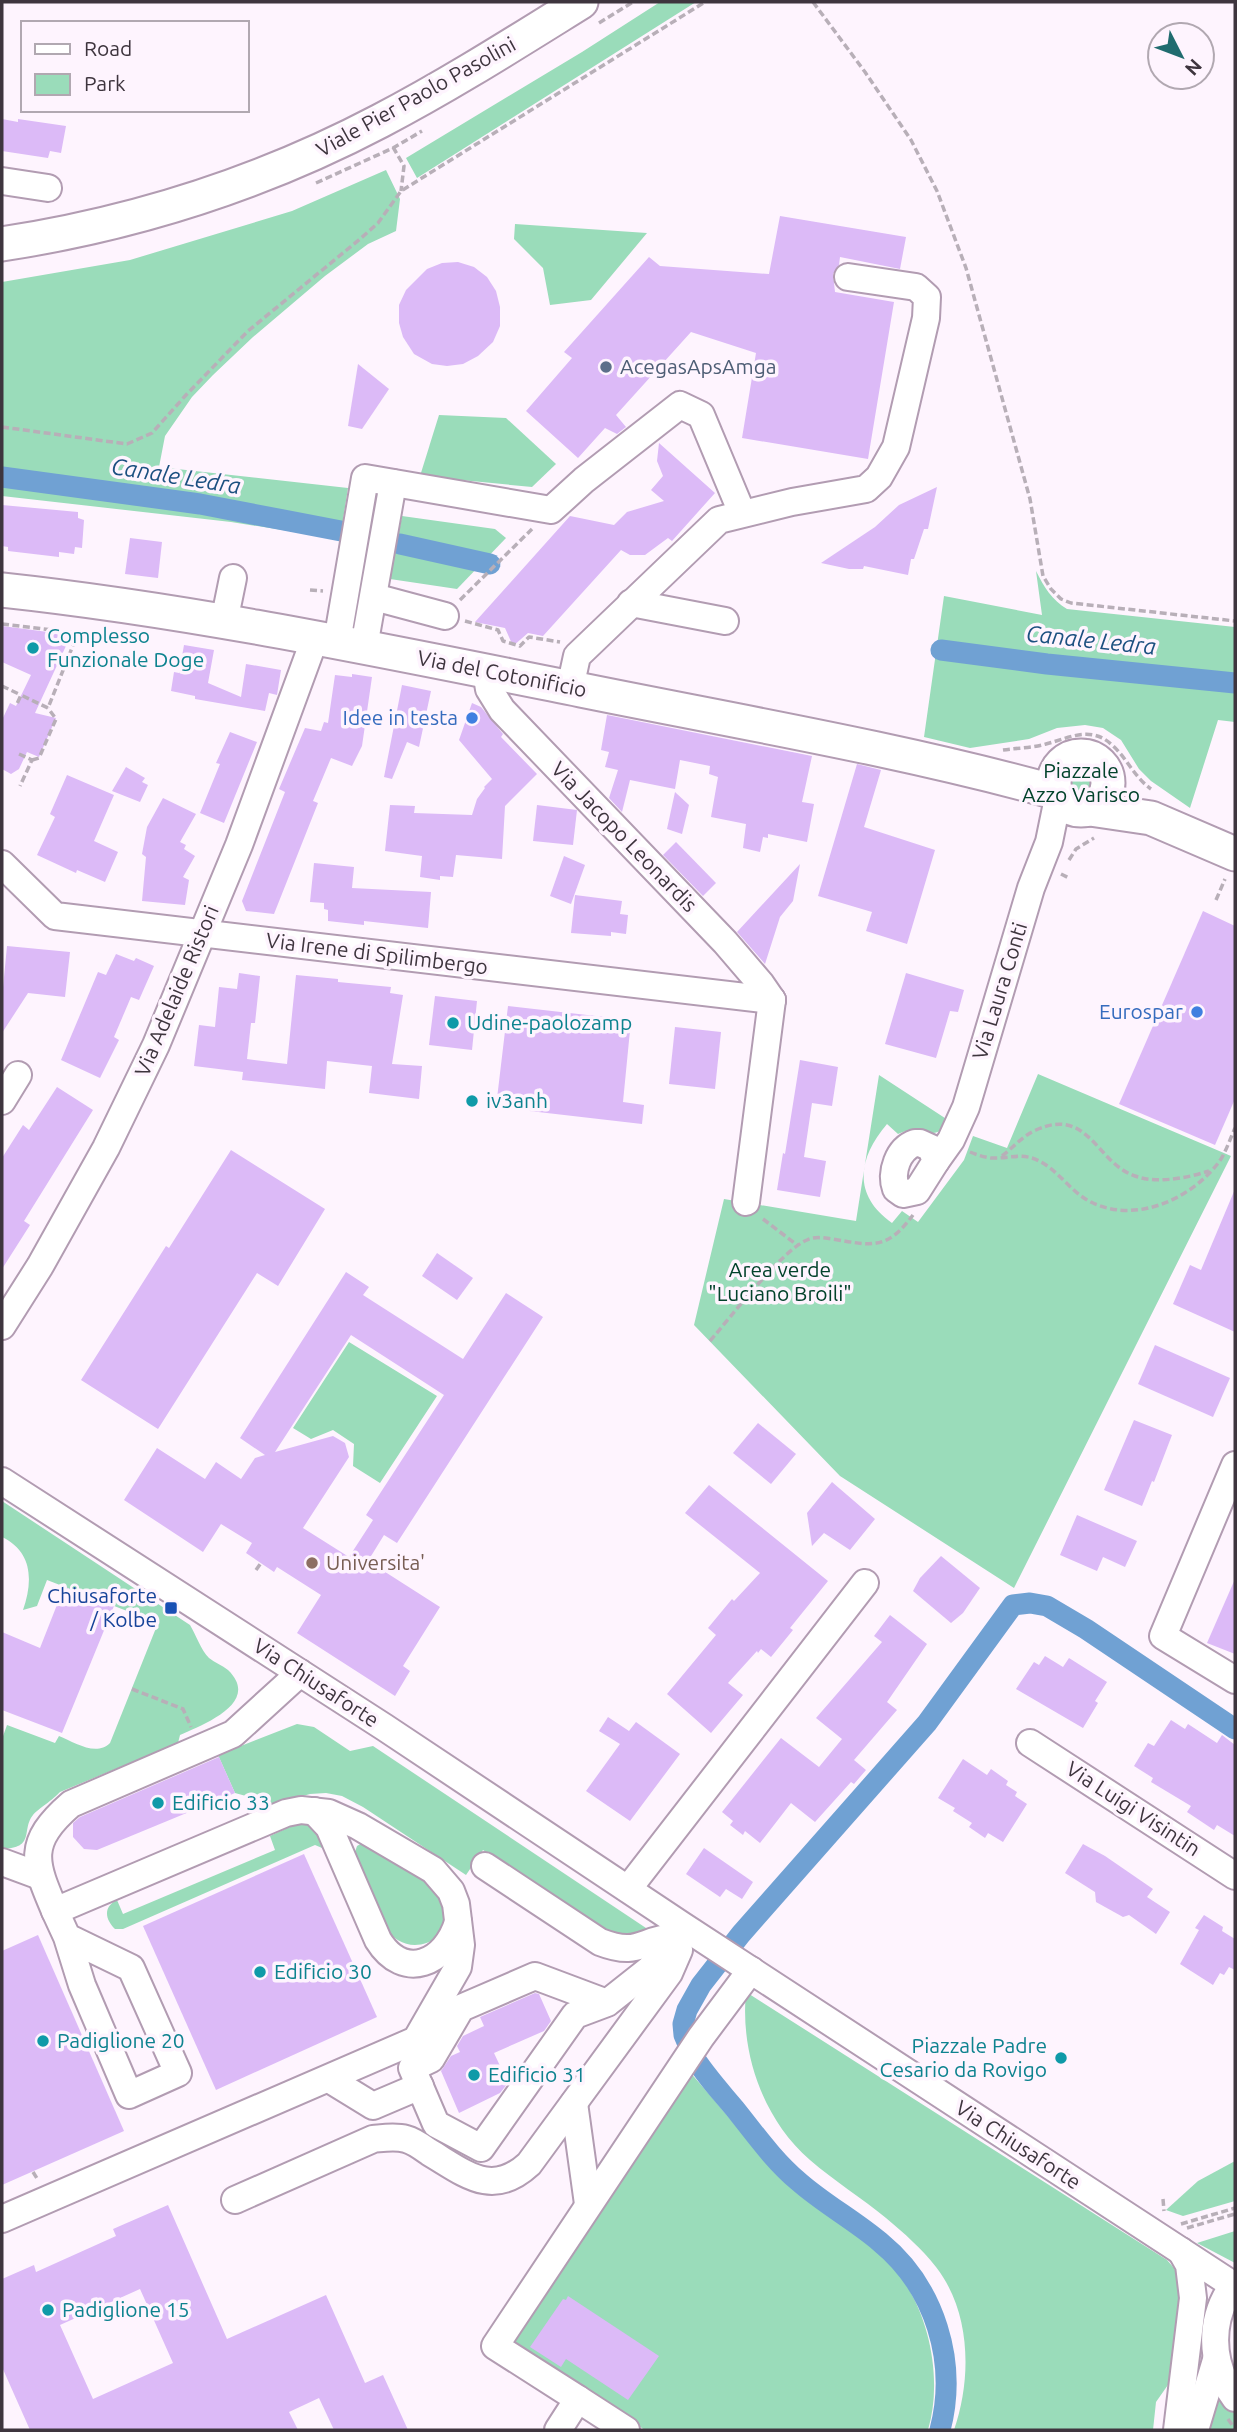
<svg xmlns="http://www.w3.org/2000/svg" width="1237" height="2432" font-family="Ubuntu,sans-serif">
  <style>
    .green { fill: #9adcba }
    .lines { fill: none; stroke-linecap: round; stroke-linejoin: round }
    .canal { stroke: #70a1d3; stroke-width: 21 }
    .building { fill: #dcbaf7; fill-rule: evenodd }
    .minor-casing { stroke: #b29cb2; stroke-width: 30 }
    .major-casing { stroke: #b29cb2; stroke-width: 37 }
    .path { stroke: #b8afb8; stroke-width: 3.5; stroke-dasharray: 7 3.5; stroke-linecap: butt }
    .minor { stroke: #fff; stroke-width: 26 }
    .major { stroke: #fff; stroke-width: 33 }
    .service-dot { fill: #5c6f8a; stroke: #fef4fe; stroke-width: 2.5 }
    .culture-dot { fill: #0f9aa8; stroke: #fef4fe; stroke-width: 2.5 }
    .shop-dot { fill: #3f7fe0; stroke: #fef4fe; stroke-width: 2.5 }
    .education-dot { fill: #8d6e63; stroke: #fef4fe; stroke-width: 2.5 }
    .transit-dot { fill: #1a4fb4; stroke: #fef4fe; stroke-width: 2.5 }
    .labels { text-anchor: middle; stroke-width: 7; stroke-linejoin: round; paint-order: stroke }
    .street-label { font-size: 21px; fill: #3e353e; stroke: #fef4fe }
    .service-label { font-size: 21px; fill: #4e5e75; stroke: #fef4fe; text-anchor: start }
    .culture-label { font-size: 21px; fill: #0d838f; stroke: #fef4fe; text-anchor: start }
    .shop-label { font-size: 21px; fill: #366cbe; stroke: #fef4fe; text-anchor: end }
    .park-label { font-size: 21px; fill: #02422b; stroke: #fef4fe }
    .education-label { font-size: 21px; fill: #785e54; stroke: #fef4fe; text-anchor: start }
    .transit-label { font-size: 21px; fill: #164399; stroke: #fef4fe; text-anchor: end }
    .water-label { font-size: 23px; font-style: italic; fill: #1c5080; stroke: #fef4fe }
  </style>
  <rect width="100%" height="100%" fill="#fef4fe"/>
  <g class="green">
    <polygon points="660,2 696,2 417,178 406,158 582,52"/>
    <polygon points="386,170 400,199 396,231 368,244 325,276 253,337 213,375 192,397 165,436 159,467 348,488 340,539 231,522 2,496 2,282 130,260 292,211"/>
    <polygon points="515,224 647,233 591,300 550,305 543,268 514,239"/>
    <polygon points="439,415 506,418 556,464 532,487 420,476"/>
    <polygon points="402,516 495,529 506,538 457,589 390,579"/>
    <path d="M 1036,571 C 1044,587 1052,600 1067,609 L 1235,627 L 1235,722 L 1218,720 L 1190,808 L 1151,781 L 1139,769 L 1121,740 L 1103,728 L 1085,725 L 1057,728 L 1029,739 L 970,748 L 924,737 L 944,596 L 1042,615 Z"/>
    <path d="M 1078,756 C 1103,757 1114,777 1103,799 L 1081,810 L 1067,807 L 1053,778 L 1063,761 Z"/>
    <path d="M 1038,1074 L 1231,1156 L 1014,1588 L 840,1476 L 694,1325 L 724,1199 L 856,1221 L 879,1075 L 951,1122 C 929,1146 920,1122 898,1134 L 887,1124 C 858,1158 852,1195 892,1223 L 902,1211 L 918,1222 L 964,1160 L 973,1136 L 1007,1148 Z"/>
    <polygon points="349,1342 437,1396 380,1483 353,1466 354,1444 333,1430 311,1439 293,1428"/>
    <path d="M 2,1501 L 190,1625 C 196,1635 201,1650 209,1658 C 215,1663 222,1665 228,1670 C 262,1703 202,1725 180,1735 L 178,1743 L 60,1792 C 54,1799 37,1810 33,1815 C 21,1830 36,1848 2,1849 L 2,1739 L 7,1725 L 55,1743 L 59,1736 C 74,1742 96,1757 110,1743 L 158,1623 L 47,1580 L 37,1606 L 23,1610 C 33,1581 33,1552 2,1537 Z"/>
    <polygon points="297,1724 314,1727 350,1751 373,1746 655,1934 624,1944 483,1850 466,1875 363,1807 342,1796 326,1793 310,1794 275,1804 235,1793 218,1755"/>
    <path d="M 305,1820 L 312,1821 L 334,1853 L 315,1845 L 123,1929 L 115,1929 C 105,1919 103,1907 117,1900 L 123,1914 L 275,1850 L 270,1836 Z"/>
    <path d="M 362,1843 L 367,1844 L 427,1881 L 448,1908 L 440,1936 C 418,1951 399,1947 383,1926 L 354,1855 L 357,1846 Z"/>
    <path d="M 746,1992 L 1167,2260 L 1174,2268 L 1183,2287 L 1170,2382 L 1156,2402 L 1153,2430 L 954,2430 C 972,2378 971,2312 936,2267 C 922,2249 904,2233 886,2218 C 862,2198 834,2181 810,2160 C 763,2119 740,2053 746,1992 Z"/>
    <path d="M 689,2071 C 710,2095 731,2120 751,2144 C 762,2156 771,2169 783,2180 C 816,2209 857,2230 888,2261 C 928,2303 944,2376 928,2430 L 645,2430 L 504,2340 Z"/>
    <polygon points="1235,2161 1235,2201 1183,2216 1166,2210 1198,2181"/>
    <polygon points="1235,2231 1235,2263 1197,2243"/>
    <polygon points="1217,2391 1235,2413 1235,2430 1205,2430"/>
  </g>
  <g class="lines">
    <g class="canal">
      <polyline points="2,477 200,504 341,531"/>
      <polyline points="400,544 490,564"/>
      <polyline points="941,650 1047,664 1235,683"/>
      <path d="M 940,2430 C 958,2362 935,2287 880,2242 C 854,2220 824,2204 798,2181 C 774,2161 755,2134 735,2109 C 720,2091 704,2074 692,2054 L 684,2035 L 683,2024 L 687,2010 L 701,1985 L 741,1934 L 927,1723 L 1013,1605 L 1030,1603 L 1047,1606 L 1086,1629 L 1235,1729"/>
    </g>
  </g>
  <g class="building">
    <polygon points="2,119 18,122 18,119 66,126 61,153 50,151 48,158 2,151"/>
    <polygon points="780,216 906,237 900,269 840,257 839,265 833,274 835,292 894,302 868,459 742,438 756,353 691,332 616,415 626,427 617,434 605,428 578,458 526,411 572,358 564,352 649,257 660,266 769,274"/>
    <polygon points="458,262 474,267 487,277 496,291 500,307 500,326 493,342 478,356 463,364 447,366 432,364 414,354 403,337 399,323 399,305 406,290 427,269 442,263"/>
    <polygon points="358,364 389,389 362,429 348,426"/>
    <polygon points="659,443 715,493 672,541 668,538 645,555 630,555 621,550 543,636 528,633 513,646 505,628 475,622 570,516 614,525 627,512 664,501 651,490 663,476 657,461"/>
    <polygon points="937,487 928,529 924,529 914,559 911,559 908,575 864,566 863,569 849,569 821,563 875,527 899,505"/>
    <polygon points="2,505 78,512 78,518 84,520 82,548 75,547 74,554 59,552 59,557 8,551 8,547 2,546"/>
    <polygon points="130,538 162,542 158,578 125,574"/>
    <polygon points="2,626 71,635 35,713 56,718 39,757 27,752 19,769 11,774 2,769 2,720 10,703 16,706 31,675 2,662"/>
    <polygon points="184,645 214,650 208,683 241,697 246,664 281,670 277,695 269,693 265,711 195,699 195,696 171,691 174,672 179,673"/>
    <polygon points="352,674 372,677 362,746 352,766 331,758 313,801 318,803 274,914 246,911 242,901 285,792 279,789 305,728 321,731 324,722 328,723 335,675 352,677"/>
    <polygon points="402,685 431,691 419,747 407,742 392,779 384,777"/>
    <polygon points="472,703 481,707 503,734 501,737 537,774 505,806 502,859 456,855 453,877 440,876 440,880 420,877 422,856 385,851 390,805 415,806 414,813 472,815 477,799 485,788 484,787 492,779 459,740"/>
    <polygon points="607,715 812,756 802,802 814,804 807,842 768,834 768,838 763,837 760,852 743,848 746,824 711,817 718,777 709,774 710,766 680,760 675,789 630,780 622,812 609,798 618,770 605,767 609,752 601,750"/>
    <polygon points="230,732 257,742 224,823 200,813 220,764 216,763"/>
    <polygon points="857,764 881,770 864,827 935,850 907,944 866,931 872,912 818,896"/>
    <polygon points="126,767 145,778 142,782 148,785 140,802 112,791"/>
    <polygon points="67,775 114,795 94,841 118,852 105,882 77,870 76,873 37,855 55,817 50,814"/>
    <polygon points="675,792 689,805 682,834 667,829"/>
    <polygon points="163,798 196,814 180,842 186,845 184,849 195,856 183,877 189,880 185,905 142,901 146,857 142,854 147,827"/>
    <polygon points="537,805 577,810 573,845 533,841"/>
    <polygon points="676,842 716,883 703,896 663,855"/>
    <polygon points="564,856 585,865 571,904 550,896"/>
    <polygon points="314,863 354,867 352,888 431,892 428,928 364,921 364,925 328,921 328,910 324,909 324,903 310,902"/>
    <polygon points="800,864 793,901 780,917 765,964 737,932"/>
    <polygon points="575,895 622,901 620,914 628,915 626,934 611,932 611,936 571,933"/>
    <polygon points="1203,911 1235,926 1235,1099 1215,1145 1119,1104"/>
    <polygon points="7,946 70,952 65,997 28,993 2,1033 2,998"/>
    <polygon points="116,954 134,961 136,958 154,966 139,1000 131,997 114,1037 119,1040 100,1078 61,1060 98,972 106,975"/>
    <polygon points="239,973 260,976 255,1023 251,1023 247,1059 287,1064 296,975 338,979 338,982 391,987 390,993 403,995 392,1064 422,1066 419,1099 369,1093 372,1066 327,1061 325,1089 242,1080 243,1072 194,1066 199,1025 215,1027 219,987 237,989"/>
    <polygon points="906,973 964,990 958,1012 950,1011 936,1058 885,1044"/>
    <polygon points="435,996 477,1001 472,1050 429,1045"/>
    <polygon points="508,1006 631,1020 623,1102 644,1105 642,1124 496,1107"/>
    <polygon points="675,1027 721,1032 715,1089 669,1084"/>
    <polygon points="800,1060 838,1067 832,1106 812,1103 804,1157 826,1161 820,1197 777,1190 783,1153 785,1154"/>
    <polygon points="57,1087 93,1110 24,1221 30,1225 2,1269 2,1158 23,1125 29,1130"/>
    <polygon points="231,1150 325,1209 278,1286 257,1273 158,1429 81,1380 166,1246 169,1248"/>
    <polygon points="1235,1189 1235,1332 1173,1304 1190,1265 1201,1270"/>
    <polygon points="437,1253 473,1278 457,1300 422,1276"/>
    <path d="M 346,1272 L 369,1287 L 363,1295 L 463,1359 L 506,1293 L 543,1317 L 397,1543 L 384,1535 L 368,1561 L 440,1607 L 403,1666 L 410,1671 L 395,1696 L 297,1633 L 321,1595 L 277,1567 L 274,1572 L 246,1553 L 252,1543 L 221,1524 L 203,1552 L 124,1500 L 157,1448 L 205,1479 L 216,1462 L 241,1479 L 255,1458 L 265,1455 L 240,1438 ZM 351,1335 L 444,1395 L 366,1515 L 373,1520 L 349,1557 L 303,1528 L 349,1457 L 345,1443 L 333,1436 L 275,1452 Z"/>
    <polygon points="1155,1345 1230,1378 1213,1417 1138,1384"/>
    <polygon points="1134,1420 1172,1435 1154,1482 1152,1481 1142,1506 1104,1490"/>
    <polygon points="758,1423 796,1454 771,1484 733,1453"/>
    <polygon points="832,1482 875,1519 850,1550 824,1533 812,1546 807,1513"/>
    <polygon points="709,1485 828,1581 790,1628 793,1630 771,1657 761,1649 758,1653 757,1651 728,1683 743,1695 711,1733 667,1694 716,1635 708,1628 732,1599 734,1601 760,1573 685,1513"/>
    <polygon points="1077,1515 1137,1541 1125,1567 1103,1557 1097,1571 1060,1555"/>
    <polygon points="941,1556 980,1588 963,1613 951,1623 913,1591 920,1578"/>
    <polygon points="1235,1579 1235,1654 1207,1643"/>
    <polygon points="64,1587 114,1606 62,1733 2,1710 2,1632 40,1648"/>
    <polygon points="890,1615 927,1644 887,1702 897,1710 854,1760 866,1770 854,1784 851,1782 815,1822 791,1803 760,1843 745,1831 743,1835 730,1825 733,1821 722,1812 781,1738 819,1767 842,1739 816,1718 882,1642 874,1636"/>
    <polygon points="1045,1656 1063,1667 1069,1658 1107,1682 1095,1701 1098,1703 1083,1728 1016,1689 1034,1662 1039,1665"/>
    <polygon points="608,1717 629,1731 636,1722 680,1754 630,1821 586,1791 620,1744 599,1731"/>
    <polygon points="1171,1720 1185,1729 1188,1724 1217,1743 1222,1735 1235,1745 1235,1836 1217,1825 1214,1830 1187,1812 1191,1806 1151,1782 1153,1778 1134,1766 1148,1743 1154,1746"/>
    <polygon points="219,1757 235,1793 97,1850 84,1849 73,1837 73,1823 80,1817"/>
    <polygon points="963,1759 987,1775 991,1769 1008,1781 1006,1785 1017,1792 1015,1796 1027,1804 1003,1842 988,1833 985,1838 969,1827 972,1823 953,1811 955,1808 938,1798"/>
    <polygon points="1083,1844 1105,1856 1153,1889 1147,1897 1170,1912 1156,1934 1129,1915 1123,1917 1096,1902 1095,1892 1065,1873"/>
    <polygon points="704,1848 753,1882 742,1899 726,1889 720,1897 686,1874"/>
    <polygon points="304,1854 377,2017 216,2090 143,1926"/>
    <polygon points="1204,1915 1223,1927 1222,1931 1235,1939 1235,1970 1229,1967 1224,1975 1220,1973 1213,1985 1180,1964 1199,1930 1195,1928"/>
    <polygon points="38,1935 124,2131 2,2185 2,1951"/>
    <polygon points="535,1993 539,1994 551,2021 544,2031 494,2053 508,2083 500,2093 459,2113 441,2071 451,2056 460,2052 457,2046 463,2036 484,2026 480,2017"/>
    <path d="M 168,2205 L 227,2339 L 326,2295 L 365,2383 L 383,2375 L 408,2430 L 334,2430 L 319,2398 L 289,2412 L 298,2430 L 30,2430 L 2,2367 L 2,2279 L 34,2265 L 36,2272 L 116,2236 L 113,2229 ZM 140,2289 L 173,2363 L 93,2399 L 60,2325 Z"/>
    <polygon points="568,2296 659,2356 628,2400 566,2359 561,2367 530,2347 563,2299 566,2300"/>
  </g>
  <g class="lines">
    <defs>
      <g id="minor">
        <polyline points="2,181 48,188"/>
        <polyline points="374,597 445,616"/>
        <polyline points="631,603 725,621"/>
        <polyline points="224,622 233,578"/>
        <polyline points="337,642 365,478 551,510 584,480 680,405 701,415 742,513"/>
        <polyline points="364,647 393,483"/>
        <polyline points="486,671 489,689 502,710 725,942 761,984 772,1000"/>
        <polyline points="570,688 577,656 719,520 792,502 866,489 879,477 896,447 926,318 927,297 916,287 848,277"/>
        <polyline points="2,864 55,916 772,1000"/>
        <polyline points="2,1101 18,1075"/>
        <path d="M 915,1143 L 920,1143 L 931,1148 L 936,1161 L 917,1191 L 903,1194 L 896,1189 C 890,1172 898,1149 915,1143 Z"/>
        <polyline points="936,1161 951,1140 966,1107 1031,888 1049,842 1058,798"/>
        <polyline points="746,1202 772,1000"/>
        <polyline points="2,1326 40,1266 106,1148 156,1045 239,845 315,638"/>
        <polyline points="1235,1465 1163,1636 1235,1680"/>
        <polyline points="2,1481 384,1727 683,1926 1233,2285"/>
        <polyline points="1030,1743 1235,1876"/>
        <path d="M 314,1811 L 329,1827 L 378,1940 C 404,1982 446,1963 458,1922"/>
        <polyline points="2,1862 40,1876"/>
        <polyline points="628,1889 865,1583"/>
        <path d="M 55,1911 C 34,1862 26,1843 71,1804 L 233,1734 L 300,1673"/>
        <polyline points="607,2003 575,2015 481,2148 436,2124 412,2068 431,2059 461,2008 535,1976 607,2003 650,1969 672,1941"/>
        <polyline points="329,2079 373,2106 420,2086"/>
        <polyline points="574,2103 588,2204"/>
        <path d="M 235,2200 L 373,2139 C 384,2138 395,2136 406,2139 C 414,2141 422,2147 429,2152 C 466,2174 492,2198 529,2164 L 669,1973 L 679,1950 L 674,1937 C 640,1940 639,1957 600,1942 L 485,1866"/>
        <polyline points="2,2219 416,2040 458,1967 461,1945 456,1904 451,1891 433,1870 358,1826 329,1813 301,1810 286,1813 55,1911 67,1937 82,1985 129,2095 178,2073 131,1968 67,1937"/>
        <path d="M 1235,2283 C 1208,2318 1209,2363 1235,2398"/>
        <polyline points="578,2399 626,2430"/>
        <polyline points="558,2430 578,2399 495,2346 701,2037 751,1970"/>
        <polyline points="1177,2430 1193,2298 1189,2265 1181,2251"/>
        <polyline points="1195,2430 1216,2360"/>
      </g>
      <g id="major">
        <path d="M 2,244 C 133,224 262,183 380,121 C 449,85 515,43 581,2"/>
        <path d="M 2,590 C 197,611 389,652 581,690 C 739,722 899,749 1055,792"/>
        <circle cx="1081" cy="783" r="27"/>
        <polyline points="1090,809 1151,818 1235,854"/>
      </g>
    </defs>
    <use href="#minor" class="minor-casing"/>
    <use href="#major" class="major-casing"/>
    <g class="path">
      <polyline points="813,2 865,72 911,140 937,191 966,268 1030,499 1043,576 1051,589 1061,599 1071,603 1235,621"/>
      <polyline points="599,23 633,2"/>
      <polyline points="393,147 404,166 401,191"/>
      <polyline points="316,183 393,148 422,131"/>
      <polyline points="2,427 127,444 152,433 186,395 248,331 360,239 378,223 401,191 705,2"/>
      <polyline points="310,590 323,591"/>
      <polyline points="460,600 532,529"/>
      <polyline points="465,621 498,630 503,641 520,646 529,637 560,642"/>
      <polyline points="2,624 78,633 48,708 21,695 16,706"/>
      <polyline points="2,686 21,695"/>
      <path d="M 1003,750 C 1017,748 1032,748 1046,744 C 1069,738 1091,725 1112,745 C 1127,758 1134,777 1151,789"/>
      <polyline points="19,754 32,760 20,786"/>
      <polyline points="32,760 39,758 56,719 48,708"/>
      <polyline points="1069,860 1076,849 1094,838"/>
      <polyline points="1061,874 1069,878"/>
      <polyline points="1216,900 1225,879"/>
      <path d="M 970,1152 C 977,1155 984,1157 991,1158 C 1008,1159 1023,1152 1039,1161 C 1058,1170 1070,1191 1089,1201 C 1134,1225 1190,1200 1219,1162 C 1226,1152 1230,1139 1235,1128"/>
      <path d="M 1002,1156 C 1013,1148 1022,1136 1036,1130 C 1089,1106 1096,1163 1135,1176 C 1157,1184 1187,1178 1209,1171"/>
      <polyline points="763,1219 797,1245"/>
      <path d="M 710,1341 C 730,1318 782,1250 807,1240 C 815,1236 824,1238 833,1239 C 873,1246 887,1250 913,1215"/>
      <polyline points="256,1570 261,1563"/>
      <polyline points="132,1689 183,1709 191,1727"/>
      <polyline points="33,2172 38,2180"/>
      <polyline points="1163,2199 1164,2211"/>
      <polyline points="1181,2224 1235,2208"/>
      <polyline points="1187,2228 1235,2214"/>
      <polyline points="1228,2419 1235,2429"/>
    </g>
    <use href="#minor" class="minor"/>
    <use href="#major" class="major"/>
  </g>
  <circle class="service-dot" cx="606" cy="367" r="7"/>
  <g class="culture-dot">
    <circle cx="33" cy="648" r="7"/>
    <circle cx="453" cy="1023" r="7"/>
    <circle cx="472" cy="1101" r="7"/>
    <circle cx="158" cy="1803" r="7"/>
    <circle cx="260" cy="1972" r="7"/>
    <circle cx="43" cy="2041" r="7"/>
    <circle cx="1061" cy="2058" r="7"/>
    <circle cx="474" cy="2075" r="7"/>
    <circle cx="48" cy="2310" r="7"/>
  </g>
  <g class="shop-dot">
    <circle cx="472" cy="718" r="7"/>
    <circle cx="1197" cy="1012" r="7"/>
  </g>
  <circle class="education-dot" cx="312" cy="1563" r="7"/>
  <rect class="transit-dot" x="164" y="1601" width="14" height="14" rx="3.5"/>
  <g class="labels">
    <g class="street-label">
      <text transform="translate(416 97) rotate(-29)" y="7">Viale Pier Paolo Pasolini</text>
      <text transform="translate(502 674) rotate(11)" y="7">Via del Cotonificio</text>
      <text transform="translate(624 837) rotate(46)" y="7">Via Jacopo Leonardis</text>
      <text transform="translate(377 954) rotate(7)" y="7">Via Irene di Spilimbergo</text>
      <text transform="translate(177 991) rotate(-67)" y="7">Via Adelaide Ristori</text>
      <text transform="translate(1000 991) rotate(-73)" y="7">Via Laura Conti</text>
      <text transform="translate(316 1683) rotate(33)" y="7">Via Chiusaforte</text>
      <text transform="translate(1133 1809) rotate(33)" y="7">Via Luigi Visintin</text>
      <text transform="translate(1018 2145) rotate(33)" y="7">Via Chiusaforte</text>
    </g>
    <g class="service-label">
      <text x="620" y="374">AcegasApsAmga</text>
    </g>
    <g class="culture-label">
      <text x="47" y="643">Complesso<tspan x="47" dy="24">Funzionale Doge</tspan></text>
      <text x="467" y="1030">Udine-paolozamp</text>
      <text x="486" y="1108">iv3anh</text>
      <text x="172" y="1810">Edificio 33</text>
      <text x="274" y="1979">Edificio 30</text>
      <text x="57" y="2048">Padiglione 20</text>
      <text x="1047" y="2053" text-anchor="end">Piazzale Padre<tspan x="1047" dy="24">Cesario da Rovigo</tspan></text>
      <text x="488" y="2082">Edificio 31</text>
      <text x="62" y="2317">Padiglione 15</text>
    </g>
    <g class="shop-label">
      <text x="458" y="725">Idee in testa</text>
      <text x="1183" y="1019">Eurospar</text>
    </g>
    <g class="park-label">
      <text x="1081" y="778">Piazzale<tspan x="1081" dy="24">Azzo Varisco</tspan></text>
      <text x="780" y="1277">Area verde<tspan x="780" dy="24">"Luciano Broili"</tspan></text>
    </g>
    <g class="education-label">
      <text x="326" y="1570">Universita'</text>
    </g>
    <g class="transit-label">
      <text x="157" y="1603">Chiusaforte<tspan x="157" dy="24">/ Kolbe</tspan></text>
    </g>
    <g class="water-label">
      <text transform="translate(176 476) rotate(9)" y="8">Canale Ledra</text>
      <text transform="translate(1091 640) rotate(6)" y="8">Canale Ledra</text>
    </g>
  </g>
  <rect width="1237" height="2432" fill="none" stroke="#3e353e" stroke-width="7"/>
  <rect x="21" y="21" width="228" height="91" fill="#fef4fe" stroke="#b1a8b1" stroke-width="2"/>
  <rect x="35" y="44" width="35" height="10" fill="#ffffff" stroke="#b1a8b1" stroke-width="2"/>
  <text x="84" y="56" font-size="21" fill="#3e353e">Road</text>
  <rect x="35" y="74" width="35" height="21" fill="#9adcba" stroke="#b1a8b1" stroke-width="2"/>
  <text x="84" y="91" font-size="21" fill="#3e353e">Park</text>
  <g transform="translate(1181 56) rotate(132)"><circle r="33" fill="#fef4fe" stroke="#b1a8b1" stroke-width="2"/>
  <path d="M0-5L12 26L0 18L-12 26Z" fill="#206c6f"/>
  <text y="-10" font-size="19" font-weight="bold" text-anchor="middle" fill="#3e353e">N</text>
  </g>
</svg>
